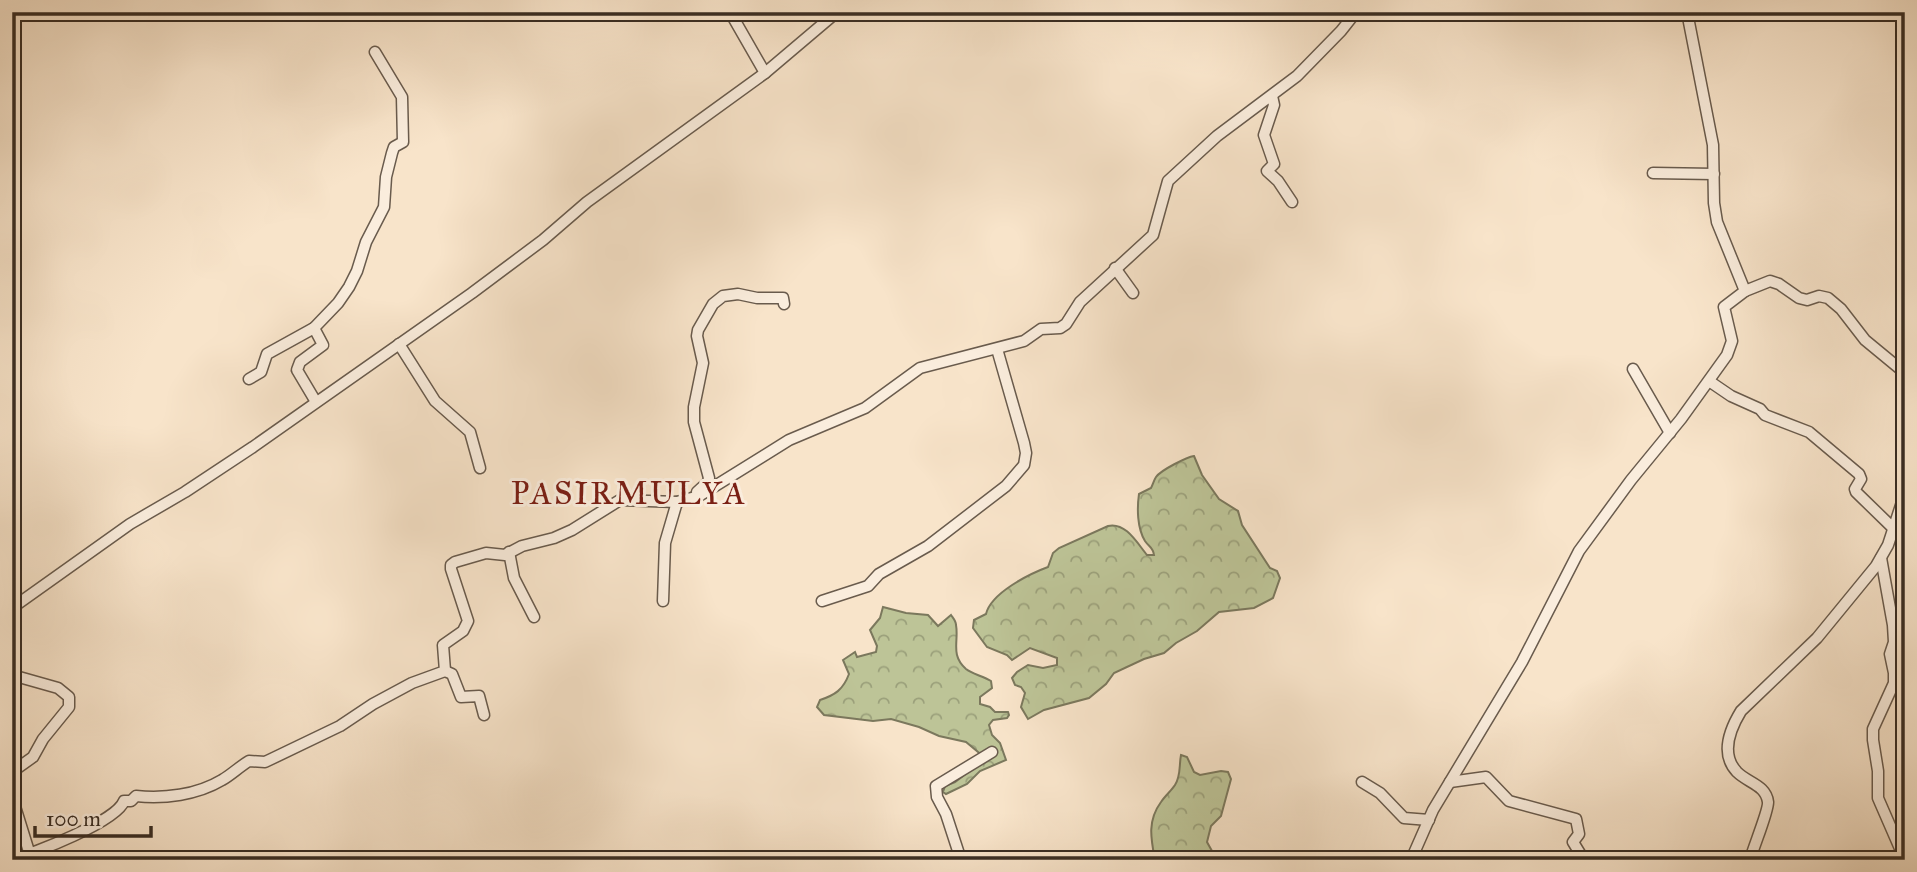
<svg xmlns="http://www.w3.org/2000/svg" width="1917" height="872" font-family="'IM FELL Great Primer',serif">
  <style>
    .forest { fill: url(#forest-crowns); stroke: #7b785d; stroke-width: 2 }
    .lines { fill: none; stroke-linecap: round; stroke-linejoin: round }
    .minor-casing { stroke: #695b4d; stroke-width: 13 }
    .minor { stroke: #faeddd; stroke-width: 10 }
    .labels { text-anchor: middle; stroke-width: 6; stroke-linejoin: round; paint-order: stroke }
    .quarter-label { font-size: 32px; letter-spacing: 2px; fill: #7a1f14; stroke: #faeddd }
  </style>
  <defs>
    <pattern id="forest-crowns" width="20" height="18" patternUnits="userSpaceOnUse" patternTransform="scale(1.75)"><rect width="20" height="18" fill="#bdc497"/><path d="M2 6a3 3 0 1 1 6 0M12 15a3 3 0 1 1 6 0" fill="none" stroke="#9ba07b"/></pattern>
  </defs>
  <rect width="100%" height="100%" fill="#f8e4ca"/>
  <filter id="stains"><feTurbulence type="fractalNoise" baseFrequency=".00286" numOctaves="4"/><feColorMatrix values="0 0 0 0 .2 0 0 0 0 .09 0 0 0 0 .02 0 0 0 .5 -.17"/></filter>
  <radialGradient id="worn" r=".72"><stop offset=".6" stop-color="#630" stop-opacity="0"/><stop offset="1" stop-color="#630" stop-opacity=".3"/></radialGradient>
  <g class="forest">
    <path d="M 1194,456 L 1202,475 L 1219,499 L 1238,511 L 1242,525 L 1270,568 L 1277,571 L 1280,578 L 1273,598 L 1254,608 L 1219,612 L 1197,631 L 1176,643 L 1164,653 L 1144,659 L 1114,673 L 1106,684 L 1089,698 L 1044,710 L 1028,719 L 1021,707 L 1025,693 L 1021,687 L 1015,685 L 1012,678 L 1017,672 L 1028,665 L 1043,668 L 1057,665 L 1057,658 L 1030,648 L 1012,660 L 1007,655 L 987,647 L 973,628 L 974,620 L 986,614 C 991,593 1029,574 1048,567 L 1053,553 L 1059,548 L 1108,526 C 1126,522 1137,543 1147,555 L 1154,555 C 1153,547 1149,547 1145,541 C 1137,528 1137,508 1139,494 L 1151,488 C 1153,484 1154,480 1156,477 C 1161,470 1187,457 1194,456 Z"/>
    <path d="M 883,607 L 906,613 L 928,615 L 938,626 L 951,615 C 953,618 956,621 956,625 C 959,641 950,655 966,669 C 972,674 983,676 991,681 L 992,688 L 980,697 L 980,704 L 990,707 L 995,712 L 1008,712 L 1009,715 L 1007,718 L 993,720 L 989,725 L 992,735 L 1000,743 L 1006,760 L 980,771 L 967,784 L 946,794 L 943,792 L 945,786 L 955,782 L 984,760 L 984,757 L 966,742 L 939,736 L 919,727 L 891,719 L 873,721 L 824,715 L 817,707 L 820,700 C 835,695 843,690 849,674 L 843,660 L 855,652 L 857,657 L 876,652 L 877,646 L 870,630 L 880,618 Z"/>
    <path d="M 1181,755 L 1187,757 L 1194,772 L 1200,775 L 1221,771 L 1228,772 L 1231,779 L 1221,816 L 1211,826 L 1207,842 L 1217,860 L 1155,860 C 1151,839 1147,821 1161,802 C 1165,796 1171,791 1175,785 C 1181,776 1179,765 1181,755 Z"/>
  </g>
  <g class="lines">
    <defs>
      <g id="minor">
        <polyline points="730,12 765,73"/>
        <polyline points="1272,96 1274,105 1264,135 1274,164 1267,171 1278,181 1292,202"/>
        <polyline points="1653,173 1714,174"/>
        <polyline points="1115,268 1133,293"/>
        <polyline points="1745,291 1770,281 1779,284 1799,298 1807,300 1819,296 1828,298 1841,309 1865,340 1905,373"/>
        <polyline points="314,328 323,345 300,362 297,370 316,402"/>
        <polyline points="399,344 435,401 470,432 480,468"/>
        <polyline points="1633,369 1670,433"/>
        <polyline points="249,379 261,372 267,354 314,328 338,303 349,287 357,271 366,242 384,207 386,177 392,153 394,147 403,142 402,97 375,52"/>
        <polyline points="1709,381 1731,396 1760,409 1765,415 1809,432 1859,474 1861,479 1855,489 1856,492 1894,529"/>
        <polyline points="697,492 708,482 709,478 694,422 694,407 703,363 697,336 698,330 713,304 723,296 738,294 757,298 783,298 784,304"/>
        <polyline points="509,552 514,578 534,617"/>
        <polyline points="1881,558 1893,625 1894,642 1890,654 1894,673 1894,683 1873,729 1873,740 1878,771 1878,798 1905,860"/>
        <polyline points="663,601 665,543 677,502"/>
        <polyline points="822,601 868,586 879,574 928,546 1006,486 1024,465 1026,453 1024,443 997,349"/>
        <polyline points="12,608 130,524 185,492 253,447 472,293 543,240 587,202 765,73 837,12"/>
        <polyline points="445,671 452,674 461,697 479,696 484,715"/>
        <polyline points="12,675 58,688 69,697 69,707 43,739 33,757 12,772"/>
        <polyline points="1362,782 1380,793 1404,818 1429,820"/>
        <polyline points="1450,782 1486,777 1509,801 1576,819 1579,834 1573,842 1584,860"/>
        <polyline points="12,797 31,858"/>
        <path d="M 12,859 C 34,854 117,821 124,801 L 131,801 L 136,796 C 164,799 197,795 222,780 C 231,775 239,767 249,761 L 265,762 L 340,726 L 373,704 L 412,683 L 445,671 L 443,645 L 463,631 L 468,621 L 451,569 L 451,565 L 455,562 L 486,553 L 505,555 L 522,546 L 554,538 L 572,530 L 620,500 L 677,502 L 699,496 L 789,440 L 865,408 L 920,368 L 1024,341 L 1041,329 L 1060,328 L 1066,324 L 1080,302 L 1153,235 L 1168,181 L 1217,136 L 1297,76 L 1341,31 L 1356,12"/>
        <polyline points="961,860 946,814 937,797 936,786 992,752"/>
        <polyline points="1411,860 1433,810 1522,662 1579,551 1631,480 1681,419 1727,355 1732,341 1724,307 1745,291 1717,222 1714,203 1713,145 1687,12"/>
        <path d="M 1750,860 C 1753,848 1769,810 1768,802 C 1766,785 1748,783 1737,772 C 1720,754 1730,729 1741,711 L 1817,638 L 1876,566 L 1888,545 L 1905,493"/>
      </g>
    </defs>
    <use href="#minor" class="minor-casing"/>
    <use href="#minor" class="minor"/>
  </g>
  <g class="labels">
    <g class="quarter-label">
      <text x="629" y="504">PASIRMULYA</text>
    </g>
  </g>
  <rect width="1917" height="872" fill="none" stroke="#f8e4ca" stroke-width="42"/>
  <rect x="14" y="14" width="1889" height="844" fill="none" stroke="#392d23" stroke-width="3.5"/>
  <rect x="21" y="21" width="1875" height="830" fill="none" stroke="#392d23" stroke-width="2"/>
  <path d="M35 826v10h116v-10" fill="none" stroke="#392d23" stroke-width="3.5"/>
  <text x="46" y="826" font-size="21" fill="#392d23" stroke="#faeddd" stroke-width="5" paint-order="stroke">100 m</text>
  <rect width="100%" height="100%" filter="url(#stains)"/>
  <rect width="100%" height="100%" fill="url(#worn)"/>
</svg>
